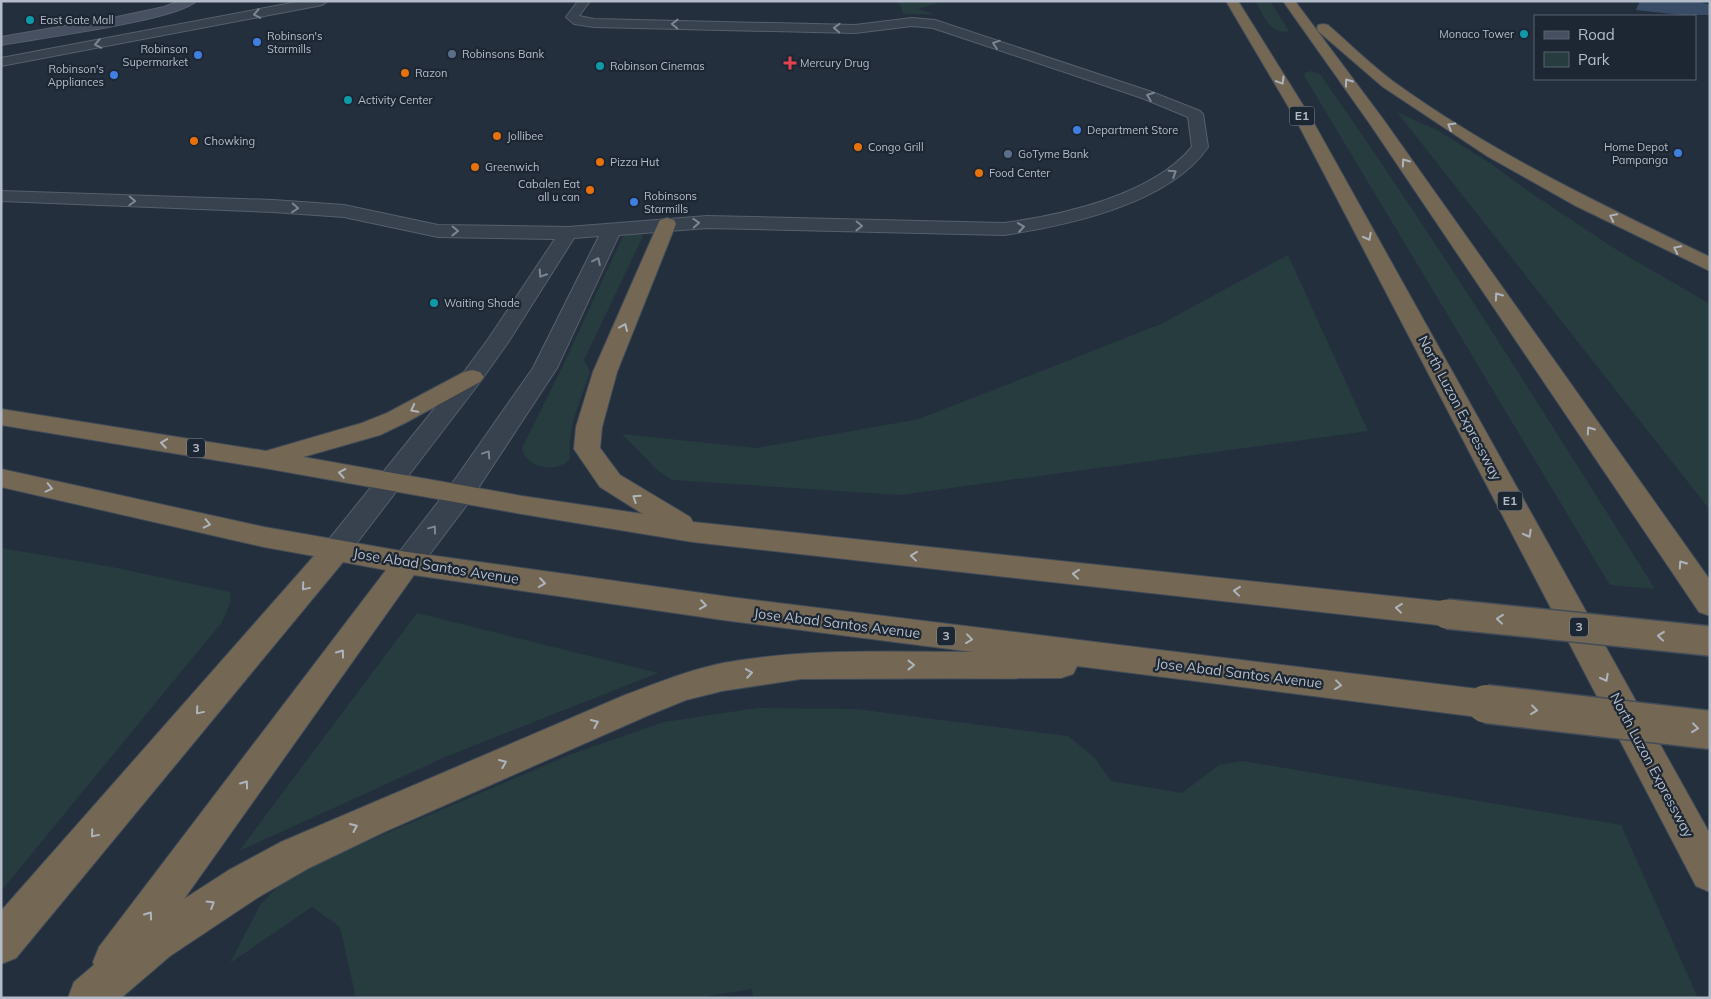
<svg xmlns="http://www.w3.org/2000/svg" width="1711" height="999" font-family="Mulish,sans-serif">
  <style>
    .green { fill: #263c3f }
    .water { fill: #394c67 }
    .lines { fill: none; stroke-linecap: round; stroke-linejoin: round }
    .street-casing { stroke: #565f6c; stroke-width: 2 }
    .secondary-casing { stroke: #565f6c; stroke-width: 2 }
    .highway-casing { stroke: #434c59; stroke-width: 2 }
    .street { fill: #38414e; fill-rule: evenodd }
    .secondary { fill: #465061; fill-rule: evenodd }
    .highway { fill: #746855; fill-rule: evenodd }
    .highway-bridge-far1-casing { stroke: #434c59; stroke-width: 32; stroke-linecap: butt }
    .highway-bridge-casing { stroke: #434c59; stroke-width: 41; stroke-linecap: butt }
    .highway-bridge-far1 { stroke: #746855; stroke-width: 29 }
    .highway-bridge { stroke: #746855; stroke-width: 38 }
    .oneway { stroke: #7c8592 }
    .oneway2 { stroke: #aeb4bd }
    .culture-dot { fill: #0f9aa8; stroke: #1d2633; stroke-width: 2 }
    .shop-dot { fill: #3f7fe0; stroke: #1d2633; stroke-width: 2 }
    .service-dot { fill: #5c6f8a; stroke: #1d2633; stroke-width: 2 }
    .health-dot { fill: #e0444e; stroke: #1d2633; stroke-width: 2 }
    .food-dot { fill: #e8710a; stroke: #1d2633; stroke-width: 2 }
    .labels { text-anchor: middle; stroke-width: 4.5; stroke-linejoin: round; paint-order: stroke }
    .far-poi-label { font-size: 11px; fill: #b4bcc9; stroke: #1d2633; text-anchor: start }
    .shield { fill: #1d2633; stroke: #878f9c; stroke-width: 1 }
    .shield-label { font-size: 12px; font-weight: bold; fill: #b4bcc9 }
    .street-label { font-size: 14px; fill: #b4bcc9; stroke: #1d2633 }
  </style>
  <rect width="100%" height="100%" fill="#242f3e"/>
  <g class="green">
    <polygon points="889,1 943,1 918,9 933,14 903,14 900,4"/>
    <path d="M 1255,1 L 1270,1 L 1289,31 C 1270,36 1264,15 1255,1 Z"/>
    <path d="M 1310,71 L 1320,74 C 1438,242 1546,416 1655,589 L 1610,585 L 1303,74 Z"/>
    <polygon points="1397,112 1439,131 1493,165 1525,189 1617,250 1710,304 1710,510"/>
    <path d="M 641,232 L 643,236 L 584,360 L 590,372 C 580,402 567,428 570,459 C 557,474 525,468 522,448 L 561,370 L 624,234 Z"/>
    <polygon points="1288,255 1368,431 900,495 672,480 657,470 622,434 756,448 919,419 1161,324"/>
    <polygon points="1,548 112,567 230,592 231,601 222,622 1,891"/>
    <polygon points="417,613 658,673 450,755 239,851"/>
    <polygon points="757,708 856,709 1068,736 1094,757 1111,781 1182,793 1219,765 1243,761 1621,825 1698,998 753,998 752,989 696,998 356,998 340,927 312,907 230,963 260,905 289,875 569,755 664,722"/>
  </g>
  <polygon class="water" points="1640,1 1697,1 1710,5 1710,15 1681,15 1636,10"/>
  <g class="lines">
    <defs>
      <g id="street">
        <polygon points="302,1 328,1 322,5 1,66 1,58"/>
        <path d="M 578,1 L 590,1 L 579,16 L 594,19 L 855,25 L 912,18 L 935,20 L 1152,92 L 1200,111 L 1203,114 L 1208,147 C 1169,204 1069,225 1004,235 L 707,228 L 619,235 L 557,368 L 469,502 L 417,571 L 407,574 L 397,571 L 392,563 L 397,555 L 449,488 L 533,368 L 599,236 L 574,238 L 509,341 L 480,382 L 346,557 L 336,560 L 326,557 L 321,550 L 326,543 L 464,372 L 489,338 L 555,239 L 438,237 L 344,217 L 273,212 L 1,201 L 1,191 L 273,200 L 344,205 L 438,225 L 568,227 L 707,216 L 1004,223 C 1064,215 1152,195 1192,147 L 1188,117 L 1142,98 L 933,28 L 912,26 L 855,33 L 594,27 L 574,24 L 566,17 Z"/>
      </g>
      <path id="secondary" d="M 179,1 L 196,1 C 178,20 34,39 1,45 L 1,37 L 117,17 L 164,7 Z"/>
      <g id="highway">
        <polygon points="1226,1 1238,1 1311,118 1710,834 1710,892 1696,886 1295,118"/>
        <polygon points="1283,1 1295,1 1383,119 1710,580 1710,616 1699,612 1370,124"/>
        <path d="M 1323,24 L 1328,25 C 1350,44 1371,65 1394,82 C 1492,153 1602,205 1710,257 L 1710,271 L 1574,205 L 1487,156 L 1383,87 L 1318,31 L 1317,28 L 1318,25 Z"/>
        <polygon points="667,218 674,220 676,224 617,372 602,427 600,448 620,475 690,517 693,522 1447,602 1458,606 1463,614 1458,622 1447,626 693,542 522,514 264,468 1,425 1,409 266,451 362,423 387,413 464,372 472,370 480,372 484,377 480,382 405,423 380,435 303,457 522,496 643,514 600,487 574,449 576,427 593,372 658,224 660,220"/>
        <path d="M 1,469 L 264,527 L 407,552 L 730,597 L 1486,690 L 1498,694 L 1503,704 L 1498,714 L 1486,718 L 1077,666 L 1073,674 L 1061,678 L 801,679 L 722,691 L 686,700 L 649,715 L 384,832 L 309,868 L 257,898 L 170,956 L 121,998 L 68,998 L 74,982 L 94,965 L 93,962 L 99,947 L 386,570 L 343,562 L 16,958 L 1,964 L 1,911 L 314,556 L 264,547 L 1,487 ZM 414,575 L 730,621 L 973,652 C 889,652 805,648 723,663 C 689,670 657,683 625,695 L 281,842 L 229,870 L 184,899 Z"/>
      </g>
    </defs>
    <use href="#street" class="street-casing"/>
    <use href="#secondary" class="secondary-casing"/>
    <use href="#highway" class="highway-casing"/>
    <use href="#street" class="street"/>
    <use href="#secondary" class="secondary"/>
    <use href="#highway" class="highway"/>
    <defs>
      <polyline id="highway-bridge-far1" points="1447,614 1710,641"/>
      <polyline id="highway-bridge" points="1486,704 1710,730"/>
    </defs>
    <use href="#highway-bridge-far1" class="highway-bridge-far1-casing"/>
    <use href="#highway-bridge" class="highway-bridge-casing"/>
    <use href="#highway-bridge-far1" class="highway-bridge-far1"/>
    <use href="#highway-bridge" class="highway-bridge"/>
  </g>
  <defs><path id="oneway-chevron" d="M-2-3.5L2.5 0L-2 3.5" fill="none" stroke-width="1.6" stroke-linecap="round" stroke-linejoin="round" transform="scale(1.25)"/></defs>
  <g class="oneway">
    <use href="#oneway-chevron" transform="translate(257 14) rotate(169)"/>
    <use href="#oneway-chevron" transform="translate(675 24) rotate(-179)"/>
    <use href="#oneway-chevron" transform="translate(837 28) rotate(-178)"/>
    <use href="#oneway-chevron" transform="translate(98 44) rotate(169)"/>
    <use href="#oneway-chevron" transform="translate(996 44) rotate(-161)"/>
    <use href="#oneway-chevron" transform="translate(1150 96) rotate(-159)"/>
    <use href="#oneway-chevron" transform="translate(1173 173) rotate(-33)"/>
    <use href="#oneway-chevron" transform="translate(132 201) rotate(2)"/>
    <use href="#oneway-chevron" transform="translate(295 208) rotate(4)"/>
    <use href="#oneway-chevron" transform="translate(696 223) rotate(-3)"/>
    <use href="#oneway-chevron" transform="translate(859 226) rotate(1)"/>
    <use href="#oneway-chevron" transform="translate(1021 227) rotate(-8)"/>
    <use href="#oneway-chevron" transform="translate(455 231) rotate(1)"/>
    <use href="#oneway-chevron" transform="translate(597 261) rotate(-64)"/>
    <use href="#oneway-chevron" transform="translate(542 274) rotate(123)"/>
    <use href="#oneway-chevron" transform="translate(487 454) rotate(-56)"/>
    <use href="#oneway-chevron" transform="translate(433 529) rotate(-53)"/>
  </g>
  <g class="oneway2">
    <use href="#oneway-chevron" transform="translate(1281 81) rotate(59)"/>
    <use href="#oneway-chevron" transform="translate(1348 82) rotate(-126)"/>
    <use href="#oneway-chevron" transform="translate(1451 126) rotate(-149)"/>
    <use href="#oneway-chevron" transform="translate(1405 162) rotate(-125)"/>
    <use href="#oneway-chevron" transform="translate(1613 217) rotate(-154)"/>
    <use href="#oneway-chevron" transform="translate(1368 237) rotate(62)"/>
    <use href="#oneway-chevron" transform="translate(1677 249) rotate(-154)"/>
    <use href="#oneway-chevron" transform="translate(1498 296) rotate(-125)"/>
    <use href="#oneway-chevron" transform="translate(624 327) rotate(-67)"/>
    <use href="#oneway-chevron" transform="translate(414 409) rotate(153)"/>
    <use href="#oneway-chevron" transform="translate(1590 430) rotate(-125)"/>
    <use href="#oneway-chevron" transform="translate(164 443) rotate(-171)"/>
    <use href="#oneway-chevron" transform="translate(342 473) rotate(-170)"/>
    <use href="#oneway-chevron" transform="translate(49 488) rotate(13)"/>
    <use href="#oneway-chevron" transform="translate(636 498) rotate(-146)"/>
    <use href="#oneway-chevron" transform="translate(207 524) rotate(13)"/>
    <use href="#oneway-chevron" transform="translate(1528 534) rotate(62)"/>
    <use href="#oneway-chevron" transform="translate(914 556) rotate(-174)"/>
    <use href="#oneway-chevron" transform="translate(1682 564) rotate(-125)"/>
    <use href="#oneway-chevron" transform="translate(1076 574) rotate(-174)"/>
    <use href="#oneway-chevron" transform="translate(542 583) rotate(8)"/>
    <use href="#oneway-chevron" transform="translate(305 587) rotate(130)"/>
    <use href="#oneway-chevron" transform="translate(1237 591) rotate(-174)"/>
    <use href="#oneway-chevron" transform="translate(703 605) rotate(8)"/>
    <use href="#oneway-chevron" transform="translate(1399 608) rotate(-174)"/>
    <use href="#oneway-chevron" transform="translate(1500 619) rotate(-174)"/>
    <use href="#oneway-chevron" transform="translate(1661 636) rotate(-174)"/>
    <use href="#oneway-chevron" transform="translate(969 639) rotate(7)"/>
    <use href="#oneway-chevron" transform="translate(341 653) rotate(-54)"/>
    <use href="#oneway-chevron" transform="translate(911 665)"/>
    <use href="#oneway-chevron" transform="translate(749 673) rotate(-9)"/>
    <use href="#oneway-chevron" transform="translate(1605 678) rotate(62)"/>
    <use href="#oneway-chevron" transform="translate(1338 685) rotate(7)"/>
    <use href="#oneway-chevron" transform="translate(1534 710) rotate(7)"/>
    <use href="#oneway-chevron" transform="translate(199 711) rotate(130)"/>
    <use href="#oneway-chevron" transform="translate(595 723) rotate(-24)"/>
    <use href="#oneway-chevron" transform="translate(1695 728) rotate(7)"/>
    <use href="#oneway-chevron" transform="translate(503 763) rotate(-23)"/>
    <use href="#oneway-chevron" transform="translate(245 784) rotate(-54)"/>
    <use href="#oneway-chevron" transform="translate(354 827) rotate(-24)"/>
    <use href="#oneway-chevron" transform="translate(94 834) rotate(130)"/>
    <use href="#oneway-chevron" transform="translate(211 904) rotate(-32)"/>
    <use href="#oneway-chevron" transform="translate(149 915) rotate(-54)"/>
  </g>
  <g class="culture-dot">
    <circle cx="30" cy="20" r="5"/>
    <circle cx="1524" cy="34" r="5"/>
    <circle cx="600" cy="66" r="5"/>
    <circle cx="348" cy="100" r="5"/>
    <circle cx="434" cy="303" r="5"/>
  </g>
  <g class="shop-dot">
    <circle cx="257" cy="42" r="5"/>
    <circle cx="198" cy="55" r="5"/>
    <circle cx="114" cy="75" r="5"/>
    <circle cx="1077" cy="130" r="5"/>
    <circle cx="1678" cy="153" r="5"/>
    <circle cx="634" cy="202" r="5"/>
  </g>
  <g class="service-dot">
    <circle cx="452" cy="54" r="5"/>
    <circle cx="1008" cy="154" r="5"/>
  </g>
  <path class="health-dot" d="M787.5 55.5h5v5h5v5h-5v5h-5v-5h-5v-5h5z"/>
  <g class="food-dot">
    <circle cx="405" cy="73" r="5"/>
    <circle cx="497" cy="136" r="5"/>
    <circle cx="194" cy="141" r="5"/>
    <circle cx="858" cy="147" r="5"/>
    <circle cx="600" cy="162" r="5"/>
    <circle cx="475" cy="167" r="5"/>
    <circle cx="979" cy="173" r="5"/>
    <circle cx="590" cy="190" r="5"/>
  </g>
  <g class="labels">
    <g class="far-poi-label">
      <text x="40" y="24">East Gate Mall</text>
      <text x="1514" y="38" text-anchor="end">Monaco Tower</text>
      <text x="267" y="40">Robinson's<tspan x="267" dy="13">Starmills</tspan></text>
      <text x="188" y="53" text-anchor="end">Robinson<tspan x="188" dy="13">Supermarket</tspan></text>
      <text x="462" y="58">Robinsons Bank</text>
      <text x="800" y="67">Mercury Drug</text>
      <text x="610" y="70">Robinson Cinemas</text>
      <text x="104" y="73" text-anchor="end">Robinson's<tspan x="104" dy="13">Appliances</tspan></text>
      <text x="415" y="77">Razon</text>
      <text x="358" y="104">Activity Center</text>
      <text x="1087" y="134">Department Store</text>
      <text x="507" y="140">Jollibee</text>
      <text x="204" y="145">Chowking</text>
      <text x="868" y="151">Congo Grill</text>
      <text x="1668" y="151" text-anchor="end">Home Depot<tspan x="1668" dy="13">Pampanga</tspan></text>
      <text x="1018" y="158">GoTyme Bank</text>
      <text x="610" y="166">Pizza Hut</text>
      <text x="485" y="171">Greenwich</text>
      <text x="989" y="177">Food Center</text>
      <text x="580" y="188" text-anchor="end">Cabalen Eat<tspan x="580" dy="13">all u can</tspan></text>
      <text x="644" y="200">Robinsons<tspan x="644" dy="13">Starmills</tspan></text>
      <text x="444" y="307">Waiting Shade</text>
    </g>
    <g class="shield">
      <rect x="1289.5" y="106.5" width="25" height="19" rx="4"/>
      <rect x="187" y="438.5" width="18" height="19" rx="4"/>
      <rect x="1497.5" y="491.5" width="25" height="19" rx="4"/>
      <rect x="1570" y="617.5" width="18" height="19" rx="4"/>
      <rect x="937" y="626.5" width="18" height="19" rx="4"/>
    </g>
    <g class="shield-label">
      <text x="1302" y="120">E1</text>
      <text x="196" y="452">3</text>
      <text x="1510" y="505">E1</text>
      <text x="1579" y="631">3</text>
      <text x="946" y="640">3</text>
    </g>
    <g class="street-label">
      <text transform="translate(1460 408) rotate(62)" y="5">North Luzon Expressway</text>
      <text transform="translate(436 566) rotate(9)" y="5">Jose Abad Santos Avenue</text>
      <text transform="translate(837 623) rotate(7)" y="5">Jose Abad Santos Avenue</text>
      <text transform="translate(1239 673) rotate(7)" y="5">Jose Abad Santos Avenue</text>
      <text transform="translate(1652 765) rotate(62)" y="5">North Luzon Expressway</text>
    </g>
  </g>
  <rect width="1711" height="999" fill="none" stroke="#b4bcc9" stroke-width="5"/>
  <rect x="1534" y="15" width="162" height="65" fill="#1d2633" stroke="#59626f"/>
  <rect x="1544" y="31" width="25" height="8" fill="#465061" stroke="#59626f"/>
  <text x="1578" y="40" font-size="15" fill="#b4bcc9">Road</text>
  <rect x="1544" y="52" width="25" height="15" fill="#263c3f" stroke="#59626f"/>
  <text x="1578" y="65" font-size="15" fill="#b4bcc9">Park</text>
</svg>
